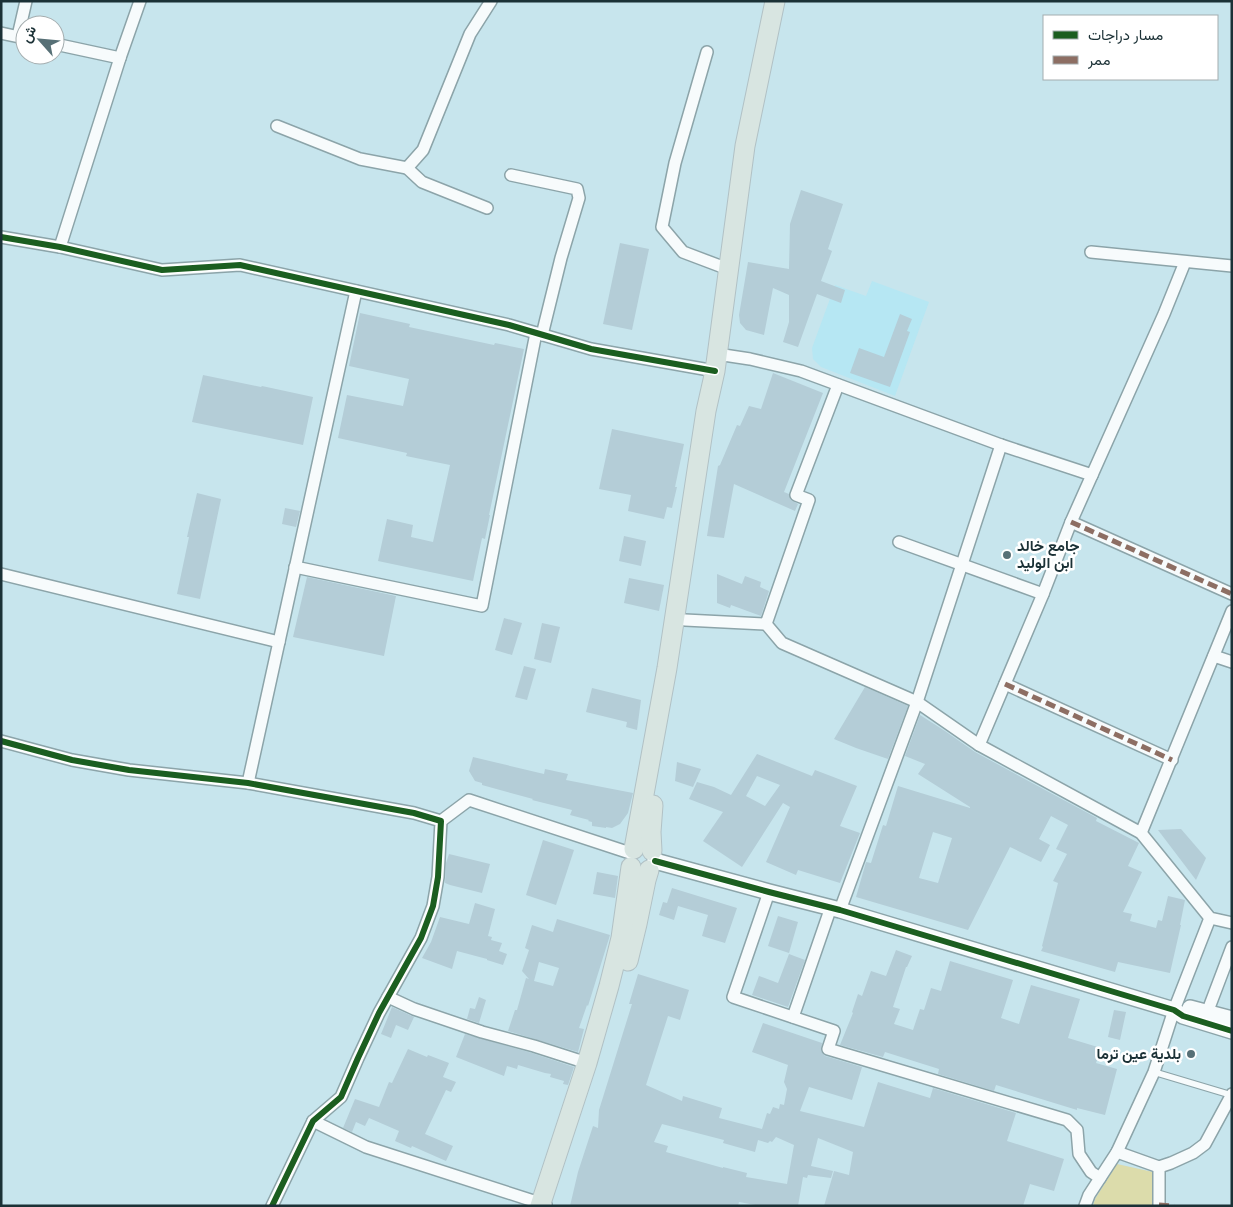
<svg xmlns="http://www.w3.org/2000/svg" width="1233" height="1207" font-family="Roboto,Vazirmatn,sans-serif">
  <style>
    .built { fill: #b6e7f3 }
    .green { fill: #dcdcab }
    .building { fill: #b4cdd7; fill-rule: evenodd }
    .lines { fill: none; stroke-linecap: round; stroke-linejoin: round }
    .service-casing { stroke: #8ca4a9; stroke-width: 8 }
    .minor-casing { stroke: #8ca4a9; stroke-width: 14 }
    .tertiary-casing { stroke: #8ca4a9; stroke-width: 18 }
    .primary-casing { stroke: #b1c1c5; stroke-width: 21 }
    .service { stroke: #f7fbfc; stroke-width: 5.5 }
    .minor { stroke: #f7fbfc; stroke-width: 11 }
    .tertiary { stroke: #f7fbfc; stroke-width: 15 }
    .primary { stroke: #d8e5e1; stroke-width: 19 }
    .quiet { stroke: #8d6e63; stroke-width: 5; stroke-dasharray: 10 5; stroke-linecap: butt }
    .cycleway-casing { stroke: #fff; stroke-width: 9 }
    .cycleway { stroke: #1b5e20; stroke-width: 6 }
    .poi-dot { fill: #577076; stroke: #fff; stroke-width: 2 }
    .labels { text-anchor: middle; stroke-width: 5; stroke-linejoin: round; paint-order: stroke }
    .poi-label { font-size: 15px; font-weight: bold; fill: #1b3136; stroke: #fff; text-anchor: start }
  </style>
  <rect width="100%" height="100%" fill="#c7e5ed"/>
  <polygon class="built" points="872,281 929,302 895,396 821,367 813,359 812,348 835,285 866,296"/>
  <polygon class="green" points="1117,1164 1153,1172 1152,1206 1093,1206 1095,1199"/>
  <g class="building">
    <polygon points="801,190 843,204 828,249 832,251 821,281 845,290 841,303 817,294 798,347 783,342 789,322 789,295 773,288 764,335 746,330 740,323 739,315 748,262 789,269 790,224"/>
    <polygon points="620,243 649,249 632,330 603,324"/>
    <polygon points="360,313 410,324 409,327 494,345 495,343 524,349 489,515 490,515 485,539 482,538 473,581 378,561 387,519 413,525 411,537 433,542 450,465 406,456 407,453 338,438 347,395 403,406 409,379 349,366"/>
    <polygon points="900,314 912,319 907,331 910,332 890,387 850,373 859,348 884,357"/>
    <polygon points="773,373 823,393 784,492 789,494 791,500 798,504 795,511 734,484 724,538 707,536 718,466 720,465 737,425 740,426 749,406 761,409"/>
    <polygon points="203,375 261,387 262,386 313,397 303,445 192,422"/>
    <polygon points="612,429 684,444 675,487 677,487 672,508 667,507 664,519 628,511 631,495 599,489"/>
    <polygon points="197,493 221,499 200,599 177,594 189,537 187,537"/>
    <polygon points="285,508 300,511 296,527 282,524"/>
    <polygon points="624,536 646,541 641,566 619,561"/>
    <polygon points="717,574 742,584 745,576 761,582 760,587 769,591 761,616 731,605 730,608 717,603"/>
    <polygon points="307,577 396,596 384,656 293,637"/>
    <polygon points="629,578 664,585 659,611 624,603"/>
    <polygon points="504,618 522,623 512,655 495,650"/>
    <polygon points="542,623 560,627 551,663 534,659"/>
    <polygon points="524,666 536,669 527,700 515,697"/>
    <polygon points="865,687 908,706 888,759 856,748 834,739"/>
    <polygon points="592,688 641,700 637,730 626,727 627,722 586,712"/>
    <path d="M 920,715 L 945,731 L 975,752 L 1097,818 L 1096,821 L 1139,843 L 1128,866 L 1142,872 L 1123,912 L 1132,914 L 1130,921 L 1156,928 L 1158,920 L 1162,921 L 1168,896 L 1185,900 L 1180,925 L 1181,925 L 1170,973 L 1118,962 L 1115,972 L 1041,951 L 1043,947 L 1042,946 L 1058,883 L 1053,881 L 1067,854 L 1056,849 L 1068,825 L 1051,816 L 1039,839 L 1050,845 L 1041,862 L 1010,847 L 968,930 L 856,897 L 866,862 L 871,863 L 883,825 L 886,826 L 898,786 L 970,808 L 970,807 L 918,774 L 925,764 L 905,756 ZM 933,832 L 952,838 L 938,883 L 919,878 Z"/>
    <path d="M 757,754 L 812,776 L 815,770 L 857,786 L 840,826 L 860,833 L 840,883 L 798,870 L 796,875 L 766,862 L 790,807 L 783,803 L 742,867 L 703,841 L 723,812 L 689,799 L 697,782 L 714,787 L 731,795 ZM 757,776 L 780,785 L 765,806 L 746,796 Z"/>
    <polygon points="473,757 544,774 545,769 568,774 566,780 633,793 628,813 620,824 612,828 606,827 606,828 592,826 592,822 588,821 589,820 570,815 572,810 532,800 533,799 482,785 482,783 475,781 469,771"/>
    <polygon points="677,762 701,769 693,787 675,781"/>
    <polygon points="1181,829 1206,858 1196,880 1158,830"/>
    <polygon points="543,840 574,850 556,905 526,895"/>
    <polygon points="449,854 490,864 482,893 450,885 445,883 446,863"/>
    <polygon points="597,872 618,876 615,898 593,894"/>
    <polygon points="672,888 737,908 725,943 702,936 708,915 678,906 674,920 659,915 663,902 667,903"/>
    <polygon points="475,903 495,909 488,936 492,937 491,940 502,943 499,951 507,954 503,965 487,960 487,959 457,951 452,969 422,958 431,942 440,917 469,924"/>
    <polygon points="778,916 798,922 789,953 768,946"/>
    <path d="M 557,919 L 610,935 L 588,1006 L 587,1005 L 579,1028 L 584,1029 L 578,1052 L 508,1031 L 515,1010 L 517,1010 L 526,978 L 529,979 L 522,971 L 529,950 L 525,948 L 532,925 L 553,932 ZM 539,962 L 559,968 L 553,986 L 534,981 Z"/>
    <polygon points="896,950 912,956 907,967 906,967 893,1007 900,1009 894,1024 913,1030 920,1009 924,1010 931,988 941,991 950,961 1013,980 1001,1018 1019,1024 1031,985 1080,999 1068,1038 1101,1048 1096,1063 1117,1069 1105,1115 1077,1108 1077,1110 996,1085 994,1091 938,1074 939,1069 885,1052 883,1057 840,1045 853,1013 852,1012 858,994 862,996 871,971 886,976"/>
    <polygon points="789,954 805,960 788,1007 752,995 759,976 778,983"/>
    <path d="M 638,974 L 689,990 L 680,1020 L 668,1016 L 646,1085 L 682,1101 L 683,1096 L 722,1108 L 719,1118 L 762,1129 L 767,1113 L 770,1114 L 773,1107 L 779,1109 L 780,1104 L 784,1105 L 787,1089 L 784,1082 L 788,1065 L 752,1052 L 763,1023 L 822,1043 L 821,1051 L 825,1056 L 862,1067 L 852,1100 L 809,1087 L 800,1111 L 864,1127 L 878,1082 L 930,1098 L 933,1088 L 1016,1113 L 1007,1141 L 1064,1159 L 1054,1191 L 1030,1184 L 1023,1206 L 824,1206 L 834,1171 L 849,1175 L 853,1152 L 818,1138 L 811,1166 L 833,1171 L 831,1178 L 808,1175 L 807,1178 L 803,1177 L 798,1206 L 761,1206 L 739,1202 L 738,1206 L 570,1206 L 578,1172 L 593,1126 L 598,1128 L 599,1110 L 632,1004 L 629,1004 ZM 662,1124 L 724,1140 L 723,1143 L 755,1152 L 758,1140 L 768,1143 L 770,1141 L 772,1142 L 776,1137 L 794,1145 L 787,1184 L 746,1177 L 747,1173 L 723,1167 L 723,1168 L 666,1152 L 668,1146 L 654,1142 Z"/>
    <polygon points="479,997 486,1000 479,1023 467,1019 470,1008 475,1009"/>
    <polygon points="392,1007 414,1017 408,1030 396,1025 391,1038 381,1034"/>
    <polygon points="1114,1010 1126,1012 1120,1040 1108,1037"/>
    <polygon points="465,1034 532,1053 574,1067 568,1085 563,1084 564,1081 550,1077 551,1074 545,1073 518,1065 517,1069 507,1066 504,1076 456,1057"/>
    <polygon points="408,1049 427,1057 428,1055 449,1063 443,1077 456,1082 451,1092 446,1090 425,1134 453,1146 446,1161 412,1146 411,1148 395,1141 399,1131 369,1118 365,1126 356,1122 352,1132 343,1128 355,1099 379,1107 389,1082 392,1083"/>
  </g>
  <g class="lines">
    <defs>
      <polyline id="service" points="1154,1072 1231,1095"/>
      <g id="minor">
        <polyline points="1,33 24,38"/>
        <polyline points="18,36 26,1"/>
        <polyline points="55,44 120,58 140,1"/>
        <polyline points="707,52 675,163 662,227 683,252 728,269"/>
        <polyline points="277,126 360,159 407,168 423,150 470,34 491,1"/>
        <polyline points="407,168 422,182 487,208"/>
        <polyline points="511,175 577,189 579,198 561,258 542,335"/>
        <polyline points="1,237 60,247 162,270 240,265 509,325 591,349 715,371"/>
        <polyline points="60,247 120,58"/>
        <polyline points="1091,252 1232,266"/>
        <polyline points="717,354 750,359 801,371 1001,445 1092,475"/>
        <polyline points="1071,522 1232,594"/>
        <polyline points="899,542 1043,594 1071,522 1164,314 1185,262"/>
        <polyline points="295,567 482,606 536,333"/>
        <polyline points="1,574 279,642"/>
        <polyline points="685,620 766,624 809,500 796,495 838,385"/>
        <polyline points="766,624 782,643 917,702 979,745 1141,833 1210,918 1232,923"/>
        <polyline points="1214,656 1232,662"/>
        <polyline points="1005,684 1172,760"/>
        <polyline points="1,741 72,760 129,770 248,783 414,813 441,821 438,877 433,906 421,938 379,1013 358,1058 341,1097 313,1121 272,1206"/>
        <polyline points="979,745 1043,594"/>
        <polyline points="248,783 356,291"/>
        <polyline points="441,821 469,800 630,853"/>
        <polyline points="1141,833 1232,611"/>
        <polyline points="769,892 733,997 834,1031 828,1049 1067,1120 1077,1130 1079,1154 1091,1172 1100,1178"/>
        <polyline points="840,910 917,702 1001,445"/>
        <polyline points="388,997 414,1009 482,1032 534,1046 587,1063"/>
        <polyline points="1207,1013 1232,947"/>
        <polyline points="793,1017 831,907"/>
        <polyline points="313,1121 366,1147 546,1205"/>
        <polyline points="1117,1152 1159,1167 1171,1163 1193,1153 1205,1144 1232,1094"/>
        <polyline points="1085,1206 1089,1195 1117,1152 1154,1072 1174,1010 1210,918"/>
        <polyline points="1159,1206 1159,1167"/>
      </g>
      <g id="tertiary">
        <polyline points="655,861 769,892 840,910 1174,1010 1183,1016 1232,1031"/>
        <polyline points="1190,1008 1232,1019"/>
      </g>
      <g id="primary">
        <polyline points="634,849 667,668 706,411 715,371 745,146 775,1"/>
        <polyline points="652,851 651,832 653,805"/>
        <polyline points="628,961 637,924 646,880 649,870"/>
        <polyline points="540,1206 587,1063 609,986 621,938 631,867"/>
      </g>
    </defs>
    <use href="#service" class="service-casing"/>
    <use href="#minor" class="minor-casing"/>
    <use href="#tertiary" class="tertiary-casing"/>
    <use href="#primary" class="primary-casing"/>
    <use href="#service" class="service"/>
    <use href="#minor" class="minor"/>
    <use href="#tertiary" class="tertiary"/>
    <use href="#primary" class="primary"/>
    <g class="quiet">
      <polyline points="1071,522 1232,594"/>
      <polyline points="1005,684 1172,760"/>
      <polyline points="1159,1205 1174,1206"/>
    </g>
    <defs>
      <g id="cycleway">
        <polyline points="1,237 60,247 162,270 240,265 509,325 591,349 715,371"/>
        <polyline points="1,741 72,760 129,770 248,783 414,813 441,821 438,877 433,906 421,938 379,1013 358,1058 341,1097 313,1121 272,1206"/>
        <polyline points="655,861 769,892 840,910 1174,1010 1183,1016 1232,1031"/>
      </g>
    </defs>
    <use href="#cycleway" class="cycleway-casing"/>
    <use href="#cycleway" class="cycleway"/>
  </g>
  <g class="poi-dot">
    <circle cx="1007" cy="555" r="5"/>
    <circle cx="1191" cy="1054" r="5"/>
  </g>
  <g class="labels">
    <g class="poi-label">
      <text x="1017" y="551">جامع خالد<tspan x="1017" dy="17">ابن الوليد</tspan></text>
      <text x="1181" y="1059" text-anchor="end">بلدية عين ترما</text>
    </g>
  </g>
  <rect width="1233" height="1207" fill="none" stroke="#1b3136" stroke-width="5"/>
  <rect x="1043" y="15" width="175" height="65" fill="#ffffff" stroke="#a4adaf"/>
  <rect x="1053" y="31" width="25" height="8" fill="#1b5e20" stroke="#a4adaf"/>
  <text x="1088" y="40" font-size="15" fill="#1b3136">مسار دراجات</text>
  <rect x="1053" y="56" width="25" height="8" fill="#8d6e63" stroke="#a4adaf"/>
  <text x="1088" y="65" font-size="15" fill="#1b3136">ممر</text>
  <g transform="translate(40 40) rotate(297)"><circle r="24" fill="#ffffff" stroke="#a4adaf"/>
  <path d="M0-4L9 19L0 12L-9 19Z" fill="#577076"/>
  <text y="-8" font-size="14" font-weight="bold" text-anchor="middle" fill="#1b3136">ش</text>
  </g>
</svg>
